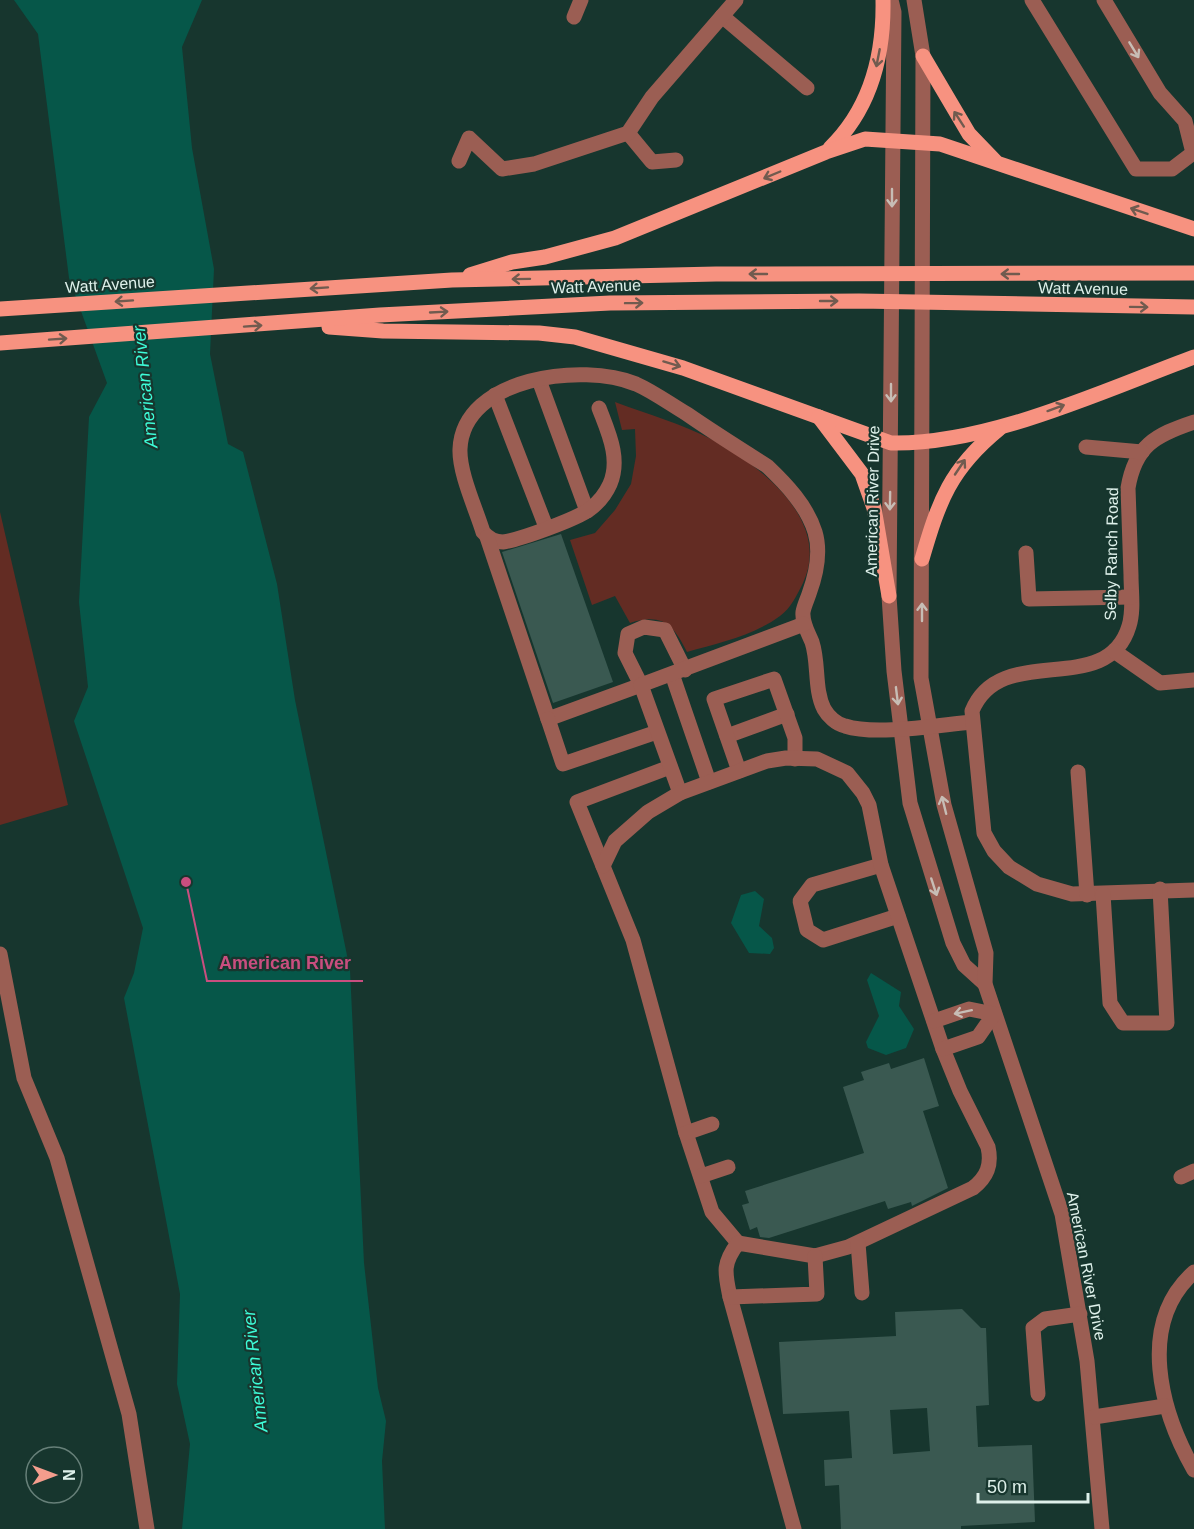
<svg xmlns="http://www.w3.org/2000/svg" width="1194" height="1529" font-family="Helvetica,sans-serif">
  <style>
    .green { fill: #632c23 }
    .water { fill: #065749 }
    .building { fill: #3a5951; fill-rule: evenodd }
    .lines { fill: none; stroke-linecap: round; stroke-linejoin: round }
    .minor { stroke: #9b5e53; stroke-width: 15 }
    .major { stroke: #f79280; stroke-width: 15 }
    .oneway { stroke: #c7bdb5 }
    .oneway2 { stroke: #715b4f }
    .labels { text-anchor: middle; stroke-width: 4.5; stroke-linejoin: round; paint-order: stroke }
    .street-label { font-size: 16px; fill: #def0ea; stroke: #17362e }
    .water-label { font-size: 18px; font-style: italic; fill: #3dfbd7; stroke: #17362e }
    .leader { fill: none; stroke: #c94e7f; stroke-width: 2 }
    .callout-dot { fill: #c94e7f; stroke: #17362e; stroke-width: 2 }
    .callout-label { font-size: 18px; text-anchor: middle; font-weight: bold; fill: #c94e7f; stroke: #17362e; stroke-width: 4.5; stroke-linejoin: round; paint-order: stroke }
  </style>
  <rect width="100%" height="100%" fill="#17362e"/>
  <g class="green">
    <path d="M 615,402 C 647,414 682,424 713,440 C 761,466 832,521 803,583 C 797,595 791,608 780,616 C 753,636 718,643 687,652 C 673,624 662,613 630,623 L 615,596 L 592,605 L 570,540 L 595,533 L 615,510 L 631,484 L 636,456 L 635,429 L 622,430 Z"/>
    <polygon points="0,512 68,805 0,825"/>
  </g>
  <g class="water">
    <polygon points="14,0 202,0 182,47 192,148 214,269 210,354 228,444 243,452 277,584 295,700 350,970 364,1263 378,1388 386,1421 382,1461 385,1529 182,1529 190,1444 177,1384 180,1294 124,998 134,973 143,928 74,721 88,687 79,602 89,417 107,383 69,278 38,34"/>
    <polygon points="755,891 764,899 759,926 772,938 774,948 770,954 749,953 731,923 741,895"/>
    <polygon points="871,973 901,992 899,1006 914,1029 906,1048 886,1055 868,1048 866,1042 879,1016 867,980"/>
  </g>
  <g class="building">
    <polygon points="561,534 613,682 553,703 502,552"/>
    <polygon points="924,1058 939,1106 923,1111 948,1188 912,1206 911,1202 888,1209 885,1201 769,1238 760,1237 757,1227 750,1230 742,1205 749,1203 745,1191 864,1153 843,1087 864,1080 861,1072 889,1063 891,1069"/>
    <path d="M 962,1309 L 981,1328 L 986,1328 L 989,1405 L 976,1406 L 978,1447 L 1032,1445 L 1035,1522 L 961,1526 L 961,1529 L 841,1529 L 839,1485 L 825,1486 L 824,1460 L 852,1458 L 849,1411 L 783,1414 L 779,1342 L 896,1336 L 895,1312 ZM 927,1408 L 930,1451 L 893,1454 L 890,1410 Z"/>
  </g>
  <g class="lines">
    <g class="minor">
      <polyline points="891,0 894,12 889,596 894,671 910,803 953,943 964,965 985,984"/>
      <polyline points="914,0 923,56 921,678 944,805 986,953 985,984 1062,1214 1087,1361 1102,1529"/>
      <polyline points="1032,0 1136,169 1172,169 1193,153 1185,121 1160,93 1104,0"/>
      <polyline points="722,16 807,88"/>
      <polyline points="574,17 581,0"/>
      <polyline points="628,133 652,162 676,160"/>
      <polyline points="459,161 469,138 502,169 534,164 628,133 652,97 736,0"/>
      <polyline points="539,380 587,511"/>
      <polyline points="495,395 546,527"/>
      <path d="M 599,408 C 608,432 621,458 610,484 C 606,493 598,503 590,509 C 577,519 519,540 503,542 C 494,542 488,538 483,532 C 476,509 459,473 460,449 C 463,377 583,362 636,384 C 654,392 670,404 687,414 C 713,432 740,449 767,466 C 786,484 807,506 815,532 C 821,552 816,575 809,594 C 807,600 804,606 803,612 C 802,623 808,632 812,642 C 819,663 814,689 824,709 C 828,716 836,724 845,726 C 876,736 938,725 972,722"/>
      <path d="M 1194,422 C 1155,435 1135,446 1128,488 C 1129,517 1130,546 1131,575 C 1131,592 1134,610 1129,626 C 1107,700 1001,640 972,711 L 984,833 L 994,851 L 1009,867 L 1037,884 L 1072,894 L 1194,890"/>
      <polyline points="1086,447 1142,452"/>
      <polyline points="487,537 548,719 641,685 625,653 628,634 644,627 665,630 685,670"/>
      <polyline points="1026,553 1029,599 1131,597"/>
      <polyline points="1114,651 1160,683 1194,680"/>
      <polyline points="672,674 709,782"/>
      <polyline points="548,719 563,764 657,732"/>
      <polyline points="727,736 787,714"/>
      <polyline points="670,767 577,802 633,940 686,1133 712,1212 738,1243"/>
      <polyline points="739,771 714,699 774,679 795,738 795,759"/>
      <polyline points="1078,772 1087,895"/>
      <polyline points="680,793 641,685 804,624"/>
      <polyline points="881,865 812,885 800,901 807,930 823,940 898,916"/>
      <path d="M 603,866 L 615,841 L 648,812 L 680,793 L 767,761 L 786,758 L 817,759 L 847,773 L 863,793 L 869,805 L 881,865 L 943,1049 L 960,1091 L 988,1147 C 992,1165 987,1177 973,1188 L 848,1247 L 815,1256 L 738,1243 C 722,1264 725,1273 730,1297 L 794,1529"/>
      <polyline points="1103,894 1110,1003 1123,1023 1167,1023 1160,889"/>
      <polyline points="0,954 24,1078 57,1158 129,1414 147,1529"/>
      <polyline points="934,1021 969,1009 994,1014 978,1037 943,1049"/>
      <polyline points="686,1133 712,1124"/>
      <polyline points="701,1176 728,1167"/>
      <polyline points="1181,1177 1194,1171"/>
      <polyline points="858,1243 862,1293"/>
      <path d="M 1194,1272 C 1136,1324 1161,1412 1194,1470"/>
      <polyline points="730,1297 817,1294 815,1256"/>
      <polyline points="1038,1394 1033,1328 1045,1319 1080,1314"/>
      <polyline points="1094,1417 1165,1406"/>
    </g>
    <g class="major">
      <polyline points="923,56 969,134 995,161"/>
      <path d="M 830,148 C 870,109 884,55 883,0"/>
      <polyline points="470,275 512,262 545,257 615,238 826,152 865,139 940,144 1194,229"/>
      <polyline points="0,309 452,280 716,274 1194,273"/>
      <path d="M 329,327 L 383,331 L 539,333 L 575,337 L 683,368 L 891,443 C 988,445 1102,391 1194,357"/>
      <polyline points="0,343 380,315 610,303 859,301 1194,307"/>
      <polyline points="819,417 862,474 874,508 889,596"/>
      <path d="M 922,559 C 939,501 950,469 999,429"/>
    </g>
  </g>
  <defs><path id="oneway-shaft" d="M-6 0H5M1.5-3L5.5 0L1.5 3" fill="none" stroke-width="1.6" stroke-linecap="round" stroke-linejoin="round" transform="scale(1.5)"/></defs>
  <g class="oneway">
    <use href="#oneway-shaft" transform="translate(1134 50) rotate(59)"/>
    <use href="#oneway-shaft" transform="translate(892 198) rotate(90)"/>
    <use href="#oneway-shaft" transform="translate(891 393) rotate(90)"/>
    <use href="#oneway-shaft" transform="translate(890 501) rotate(91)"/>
    <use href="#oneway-shaft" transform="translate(922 612) rotate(-90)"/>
    <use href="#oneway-shaft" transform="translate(897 696) rotate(83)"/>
    <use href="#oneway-shaft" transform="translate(944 805) rotate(-104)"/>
    <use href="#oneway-shaft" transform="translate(934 887) rotate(72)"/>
    <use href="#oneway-shaft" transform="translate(963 1012) rotate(168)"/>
  </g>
  <g class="oneway2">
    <use href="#oneway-shaft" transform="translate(878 58) rotate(101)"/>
    <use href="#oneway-shaft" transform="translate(959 119) rotate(-123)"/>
    <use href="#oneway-shaft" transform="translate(772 175) rotate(157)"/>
    <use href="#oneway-shaft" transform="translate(1139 211) rotate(-161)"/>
    <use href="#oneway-shaft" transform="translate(758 274) rotate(-180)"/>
    <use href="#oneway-shaft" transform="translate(1010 274) rotate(180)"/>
    <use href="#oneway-shaft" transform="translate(521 279) rotate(179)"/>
    <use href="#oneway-shaft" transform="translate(319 288) rotate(176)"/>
    <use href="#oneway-shaft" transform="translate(124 301) rotate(176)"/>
    <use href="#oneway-shaft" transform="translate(829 301)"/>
    <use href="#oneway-shaft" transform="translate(634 303) rotate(-1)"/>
    <use href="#oneway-shaft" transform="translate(1139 307) rotate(1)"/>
    <use href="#oneway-shaft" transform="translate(439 312) rotate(-3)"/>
    <use href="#oneway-shaft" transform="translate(253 326) rotate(-4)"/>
    <use href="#oneway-shaft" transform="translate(58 339) rotate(-4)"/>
    <use href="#oneway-shaft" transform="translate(672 364) rotate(17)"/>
    <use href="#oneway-shaft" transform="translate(1056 408) rotate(-20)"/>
    <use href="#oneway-shaft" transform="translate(960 467) rotate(-56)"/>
  </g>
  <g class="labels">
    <g class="street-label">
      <text transform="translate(110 284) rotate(-4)" y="6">Watt Avenue</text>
      <text transform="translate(596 286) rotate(-2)" y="6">Watt Avenue</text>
      <text transform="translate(1083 288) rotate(1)" y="6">Watt Avenue</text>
      <text transform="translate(872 501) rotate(-89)" y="6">American River Drive</text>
      <text transform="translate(1111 554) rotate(-89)" y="6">Selby Ranch Road</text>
      <text transform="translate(1087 1266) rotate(79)" y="6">American River Drive</text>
    </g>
    <g class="water-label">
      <text transform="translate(145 387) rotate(-96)" y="6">American River</text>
      <text transform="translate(255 1371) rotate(-96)" y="6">American River</text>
    </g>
  </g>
  <path class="leader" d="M186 882L207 981H363"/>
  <circle class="callout-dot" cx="186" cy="882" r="6"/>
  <g class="callout-label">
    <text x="285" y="969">American River</text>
  </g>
  <g transform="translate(54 1475) rotate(90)"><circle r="28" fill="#17362e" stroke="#678079" stroke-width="1.5"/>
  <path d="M0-4.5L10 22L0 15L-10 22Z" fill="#f49d8d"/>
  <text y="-9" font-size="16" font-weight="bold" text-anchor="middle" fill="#def0ea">N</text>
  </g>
  <path d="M978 1493v9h110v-9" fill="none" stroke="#def0ea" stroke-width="3"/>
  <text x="987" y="1493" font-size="18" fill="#def0ea" stroke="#17362e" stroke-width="4.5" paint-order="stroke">50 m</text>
</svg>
